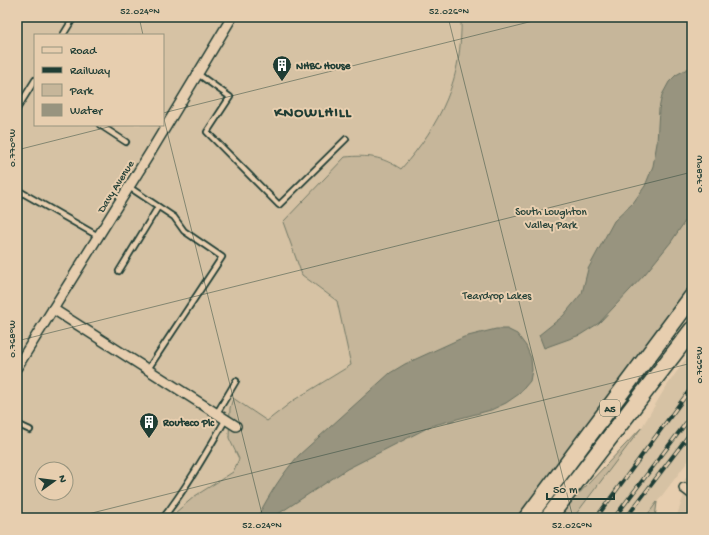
<svg xmlns="http://www.w3.org/2000/svg" width="709" height="535" font-family="'Gochi Hand',sans-serif">
  <style>
    .built { fill: #d6c2a4; fill-rule: evenodd }
    .green { fill: #c6b69a; stroke: #727a67 }
    .water { fill: #98947f; stroke: #687161 }
    .lines { fill: none; stroke-linecap: round; stroke-linejoin: round }
    .lane-casing { stroke: #1f3d34; stroke-width: 8 }
    .street-casing { stroke: #1f3d34; stroke-width: 12 }
    .highway-casing { stroke: #1f3d34; stroke-width: 19 }
    .lane { stroke: #e7ceaf; stroke-width: 4.5 }
    .street { stroke: #e7ceaf; stroke-width: 9 }
    .highway { stroke: #e7ceaf; stroke-width: 16 }
    .rail-casing { stroke: #1f3d34; stroke-width: 4 }
    .rail { stroke: #e7ceaf; stroke-width: 2.5; stroke-dasharray: 8; stroke-linecap: butt }
    .ticks { fill: none; stroke: #1f3d34; stroke-width: 1; stroke-opacity: 0.45 }
    .labels { text-anchor: middle; stroke-width: 4; stroke-linejoin: round; paint-order: stroke }
    .shield { fill: #e7ceaf; stroke: #5b6859; stroke-width: 1 }
    .shield-label { font-size: 10px; font-weight: bold; fill: #1f3d34 }
    .poi-label { font-size: 11px; font-weight: bold; fill: #1f3d34; stroke: #e7ceaf; text-anchor: start }
    .street-label { font-size: 11px; fill: #1f3d34; stroke: #e7ceaf }
    .park-label { font-size: 11px; fill: #274339; stroke: #e7ceaf }
    .district-label { font-size: 15px; font-weight: bold; letter-spacing: 1px; fill: #1f3d34; stroke: #e7ceaf }
    .neatline { fill: none; stroke: #1f3d34; stroke-width: 1.5 }
    .ticks-label { font-size: 10px; text-anchor: middle; fill: #1f3d34 }
  </style>
  <rect width="100%" height="100%" fill="#e7ceaf"/>
  <filter id="ink" filterUnits="userSpaceOnUse"><feTurbulence type="fractalNoise" baseFrequency=".025" numOctaves="2"/><feDisplacementMap in="SourceGraphic" scale="8" xChannelSelector="R" yChannelSelector="G"/><feConvolveMatrix kernelMatrix="1 2 1 2 8 2 1 2 1" color-interpolation-filters="sRGB"/></filter>
  <g filter="url(#ink)">
    <g class="built">
      <path d="M 17,17 L 461,17 L 459,56 L 452,84 L 443,108 L 433,128 L 418,150 L 401,169 L 388,161 L 365,155 L 345,157 L 302,275 L 337,301 L 351,365 L 294,400 L 267,421 L 234,399 L 229,438 L 239,459 L 233,472 L 195,496 L 169,518 L 17,518 ZM 35,35 L 163,35 L 163,125 L 35,125 ZM 42,469 L 66,469 L 66,493 L 42,493 Z"/>
      <polygon points="692,350 692,456 645,518 573,518 642,427 664,390"/>
      <polygon points="692,471 692,518 676,518 684,495 677,489"/>
    </g>
    <g class="green">
      <path d="M 461,17 L 692,17 L 692,297 L 527,518 L 169,518 L 195,496 L 233,472 L 239,459 L 229,438 L 230,408 L 233,398 L 267,421 L 294,400 L 351,365 L 337,301 L 302,275 L 283,222 L 345,157 C 368,155 381,156 401,169 C 441,124 463,78 461,17 Z"/>
      <polygon points="642,427 573,518 559,518 570,503"/>
      <polygon points="657,502 655,518 645,518"/>
    </g>
    <g class="water">
      <polygon points="692,68 692,211 671,242 645,274 599,323 580,335 544,348 539,335 563,316 582,293 588,269 614,221 633,203 645,186 653,166 657,143 659,109 662,95 669,82 676,75 687,69"/>
      <path d="M 496,329 L 507,329 L 517,334 L 526,346 L 531,358 L 532,370 L 530,381 L 519,394 L 506,403 L 491,410 L 431,426 L 398,443 L 347,469 L 272,518 L 257,518 C 269,495 282,474 299,455 L 390,373 L 405,364 L 464,337 Z"/>
    </g>
    <g class="lines">
      <defs>
        <g id="lane">
          <polyline points="63,35 74,17"/>
          <polyline points="198,74 230,97 207,132 279,205 346,139"/>
          <polyline points="17,109 35,80"/>
          <polyline points="100,125 126,142"/>
          <polyline points="129,187 174,217 184,231 222,257 148,369"/>
          <polyline points="17,199 21,192 98,236"/>
          <polyline points="119,271 158,207"/>
          <polyline points="217,413 236,381"/>
          <polyline points="17,424 30,430"/>
          <path d="M 163,518 C 187,487 206,453 226,419"/>
        </g>
        <g id="street">
          <polyline points="53,309 236,426"/>
          <polyline points="17,367 150,153 232,17"/>
          <polyline points="684,488 692,494"/>
        </g>
        <g id="highway">
          <polyline points="527,518 692,297"/>
          <polyline points="548,518 692,330"/>
        </g>
      </defs>
      <use href="#lane" class="lane-casing"/>
      <use href="#street" class="street-casing"/>
      <use href="#highway" class="highway-casing"/>
      <use href="#lane" class="lane"/>
      <use href="#street" class="street"/>
      <use href="#highway" class="highway"/>
      <defs>
        <g id="rail">
          <polyline points="596,518 692,387"/>
          <polyline points="614,518 692,415"/>
          <polyline points="626,518 692,431"/>
        </g>
      </defs>
      <use href="#rail" class="rail-casing"/>
      <use href="#rail" class="rail"/>
    </g>
  </g>
  <path class="ticks" d="M 139,17 L 143,35M 448,17 L 573,518M 163,113 L 549,17M 163,115 L 263,518M 17,150 L 116,125M 17,341 L 692,172M 72,518 L 692,363"/>
  <defs>
    <symbol id="building-pin" viewBox="-11 -11 22 30"><path d="M0 17L-7.5 6A9.5 9.5 0 1 1 7.5 6Z" fill="#1f3d34" stroke="#e7ceaf"/><path d="M-4-6H4V6H1V3H-1V6H-4ZM-2.5-4.3h1.7v1.8h-1.7ZM.8-4.3h1.7v1.8H.8ZM-2.5-1h1.7V.8h-1.7ZM.8-1h1.7V.8H.8Z" fill="#fff"/></symbol>
  </defs>
  <g fill-rule="evenodd">
    <use href="#building-pin" x="271" y="54" width="22" height="30"/>
    <use href="#building-pin" x="138" y="411" width="22" height="30"/>
  </g>
  <g class="labels">
    <rect class="shield" x="600" y="400" width="20" height="16" rx="3"/>
    <g class="shield-label">
      <text x="610" y="412">A5</text>
    </g>
    <g class="poi-label">
      <text x="296" y="69">NHBC House</text>
      <text x="163" y="426">Routeco Plc</text>
    </g>
    <g class="street-label">
      <text transform="translate(115 186) rotate(-58)" y="4">Davy Avenue</text>
    </g>
    <g class="park-label">
      <text x="551" y="215">South Loughton<tspan x="551" dy="13">Valley Park</tspan></text>
      <text x="497" y="299">Teardrop Lakes</text>
    </g>
    <g class="district-label">
      <text x="313" y="116">KNOWLHILL</text>
    </g>
  </g>
  <rect width="709" height="535" fill="none" stroke="#e7ceaf" stroke-width="44"/>
  <rect x="34" y="34" width="130" height="92" fill="#e7ceaf" stroke="#97947e"/>
  <rect x="42" y="47" width="20" height="6" fill="#e7ceaf" stroke="#97947e"/>
  <text x="70" y="54" font-size="12" fill="#1f3d34">Road</text>
  <rect x="42" y="67" width="20" height="6" fill="#1f3d34" stroke="#97947e"/>
  <text x="70" y="74" font-size="12" fill="#1f3d34">Railway</text>
  <rect x="42" y="84" width="20" height="12" fill="#c6b69a" stroke="#97947e"/>
  <text x="70" y="94" font-size="12" fill="#1f3d34">Park</text>
  <rect x="42" y="104" width="20" height="12" fill="#98947f" stroke="#97947e"/>
  <text x="70" y="114" font-size="12" fill="#1f3d34">Water</text>
  <g transform="translate(54 481) rotate(76)"><circle r="19" fill="#e7ceaf" stroke="#97947e"/>
  <path d="M0-3L7 15L0 10L-7 15Z" fill="#1f3d34"/>
  <text y="-6" font-size="11" font-weight="bold" text-anchor="middle" fill="#1f3d34">N</text>
  </g>
  <path d="M547 493v6h67v-6" fill="none" stroke="#1f3d34" stroke-width="2"/>
  <text x="553" y="493" font-size="12" fill="#1f3d34" stroke="#e7ceaf" stroke-width="3" paint-order="stroke">50 m</text>
  <rect x="22" y="22" width="665" height="491" class="neatline"/>
  <g class="ticks-label">
    <text x="140" y="14">52.024°N</text>
    <text x="449" y="14">52.026°N</text>
    <text transform="translate(11 148) rotate(-90)" y="4">0.770°W</text>
    <text transform="translate(698 174) rotate(-90)" y="4">0.768°W</text>
    <text transform="translate(11 339) rotate(-90)" y="4">0.768°W</text>
    <text transform="translate(698 365) rotate(-90)" y="4">0.766°W</text>
    <text x="262" y="528">52.024°N</text>
    <text x="572" y="528">52.026°N</text>
  </g>
</svg>
